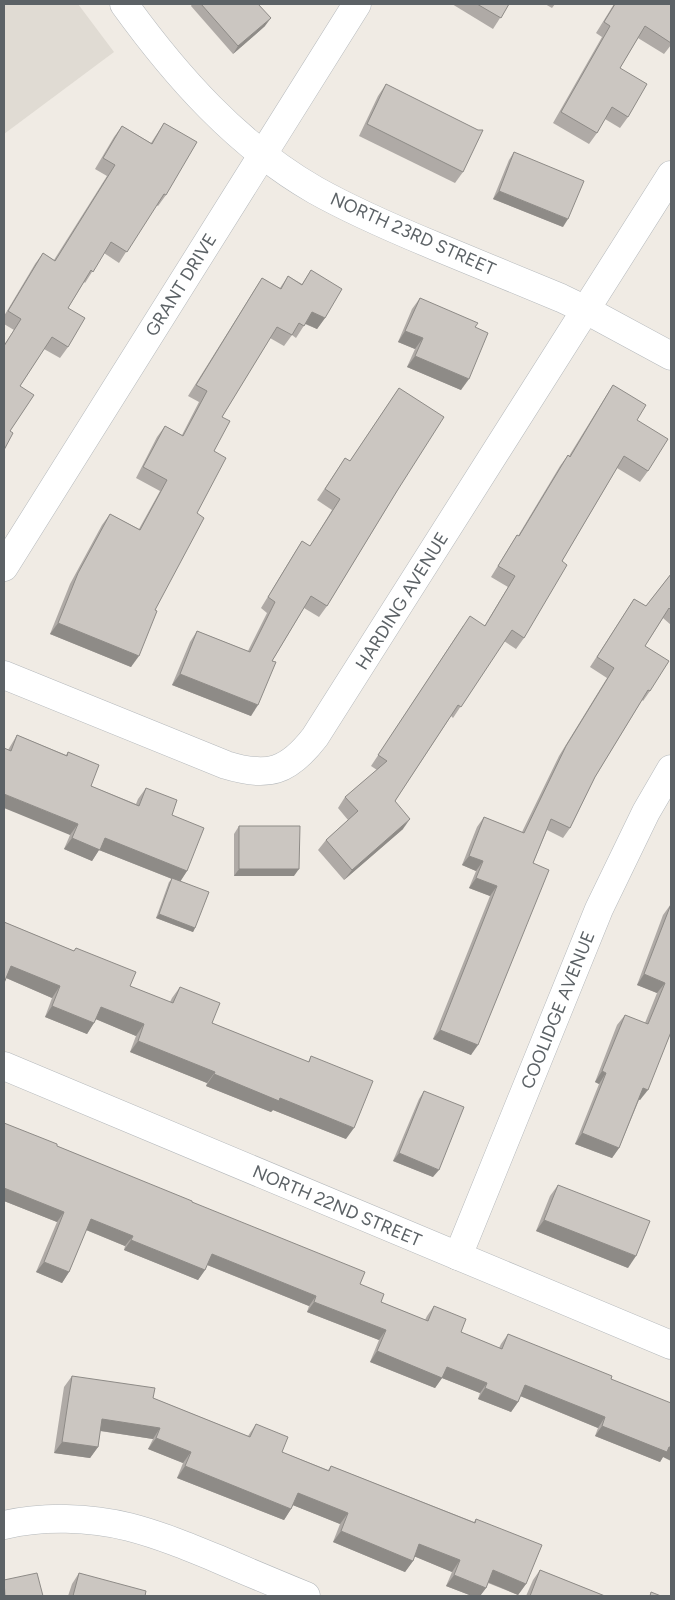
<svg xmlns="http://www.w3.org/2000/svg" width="675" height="1600" font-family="Figtree,sans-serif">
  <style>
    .education { fill: #e0dbd3 }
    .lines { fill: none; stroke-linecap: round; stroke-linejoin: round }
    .minor-casing { stroke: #b5b9bc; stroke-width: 29 }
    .minor { stroke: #fff; stroke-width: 28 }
    .wall { fill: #afaaa6 }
    .shaded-wall { fill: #8e8b87 }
    .building { fill: #cbc6c1; stroke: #8e8b87 }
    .labels { text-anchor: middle; stroke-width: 4.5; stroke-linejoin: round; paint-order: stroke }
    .street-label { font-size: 18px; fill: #5c6266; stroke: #fff }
  </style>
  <rect width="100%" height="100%" fill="#f0ebe4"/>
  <polygon class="education" points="4,4 78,4 114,52 4,134"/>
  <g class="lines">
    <defs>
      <g id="minor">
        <path d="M 124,4 C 176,76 237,145 315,190 C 354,212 394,229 435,246 C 477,263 519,281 561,298 L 586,310 L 671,356"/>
        <polyline points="4,567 357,4"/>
        <path d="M 4,675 L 226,765 C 268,778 288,772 315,737 L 671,175"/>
        <polyline points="4,1066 671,1345"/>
        <polyline points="458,1256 599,909 646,812 671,769"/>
        <path d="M 4,1525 C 43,1516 89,1517 129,1527 C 160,1535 189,1547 218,1559 C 248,1572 277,1584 306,1596"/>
      </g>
    </defs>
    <use href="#minor" class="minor-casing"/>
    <use href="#minor" class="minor"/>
  </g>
  <g class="wall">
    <polygon points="192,4 258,4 265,26 233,54 191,6"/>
    <polygon points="452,4 509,4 493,29"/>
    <polygon points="545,4 555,4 552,8"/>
    <polygon points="614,4 671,4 671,45 664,54 638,38 620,68 628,117 620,128 605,119 597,133 589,144 553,123 602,37 596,33"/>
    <polygon points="386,84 463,172 455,183 359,136 378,96"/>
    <polygon points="164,123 166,195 158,206 156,205 119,263 104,253 85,283 84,282 68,308 68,347 60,358 44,349 20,386 10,431 4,450 4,345 14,330 4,324 4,316 35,264 43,253 54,260 107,176 95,169 114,137 122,126 151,143"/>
    <polygon points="514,152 563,227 493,199 509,160"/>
    <polygon points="311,270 325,318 317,329 305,324 296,338 292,335 284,346 270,338 222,417 214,451 197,513 155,610 131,667 50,634 70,584 102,525 110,514 139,529 160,491 136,478 157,437 165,426 182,435 199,402 188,396 255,289 262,278 280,288 288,276 302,284"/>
    <polygon points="420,298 475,327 461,390 407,367 415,349 398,342 412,309"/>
    <polygon points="613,385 637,420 648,471 640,482 617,468 562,561 524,638 516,649 504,641 453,718 451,716 395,801 403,829 344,880 318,850 326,840 348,820 338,808 345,797 377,770 371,766 463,626 485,625 508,587 491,577 510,546 517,535 518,536 560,466 568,455 569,456 606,396"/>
    <polygon points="399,388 397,491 327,606 319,617 304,608 272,661 251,716 172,685 190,642 197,631 248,651 267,613 261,608 295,552 302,541 310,546 332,510 317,500 345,458 350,461"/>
    <polygon points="671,574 671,625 663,618 645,646 650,691 643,701 642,700 595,777 570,828 563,838 547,830 533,863 471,1055 433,1039 490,896 469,888 476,871 462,865 477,827 484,817 522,832 559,756 607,678 590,667 634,599 646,606"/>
    <polygon points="17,735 66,755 68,752 91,786 136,804 138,799 146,788 172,815 187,871 180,881 195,928 193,932 156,918 169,882 172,879 99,850 92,861 64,849 70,835 8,750"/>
    <polygon points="239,826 294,876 234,876 234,834"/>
    <polygon points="671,904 671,1036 670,1035 640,1100 639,1100 619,1148 612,1158 575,1144 599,1084 595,1082 617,1025 625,1015 645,1023 657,993 637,985 663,915"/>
    <polygon points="4,922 74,951 76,948 130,986 170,1002 172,998 180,987 212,1023 308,1062 311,1056 346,1139 273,1110 271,1112 206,1086 207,1083 130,1052 136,1036 96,1019 87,1034 45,1017 52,998 6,978"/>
    <polygon points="424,1091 433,1177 393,1161 419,1099"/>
    <polygon points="4,1123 57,1146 192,1202 360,1284 381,1302 425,1320 427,1316 434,1306 461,1332 499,1348 501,1344 508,1334 611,1379 663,1457 660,1462 595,1436 598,1428 520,1396 518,1402 511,1412 478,1399 480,1393 442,1378 435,1388 370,1362 379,1340 307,1312 309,1306 207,1265 205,1270 198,1280 124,1250 125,1246 86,1230 69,1272 62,1283 36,1272 57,1222 4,1201"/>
    <polygon points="558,1185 628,1268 536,1231 550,1196"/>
    <polygon points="72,1376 153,1398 248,1436 256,1424 282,1452 328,1470 331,1466 474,1522 476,1519 526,1584 518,1595 488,1583 486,1588 480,1596 472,1596 446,1586 452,1572 414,1556 413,1561 405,1572 333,1542 340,1524 293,1505 291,1509 284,1520 177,1478 183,1463 148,1449 153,1439 100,1431 98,1447 90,1458 54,1453 64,1387"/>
    <polygon points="540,1570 605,1596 526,1596 533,1580"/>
    <polygon points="79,1573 145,1596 68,1596 72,1584"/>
  </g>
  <g class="shaded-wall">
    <polygon points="271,18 265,26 233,54 238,46"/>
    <polygon points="499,191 568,219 563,227 493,199"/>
    <polygon points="312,312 325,318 317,329 304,323"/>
    <polygon points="405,331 423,338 415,349 398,342"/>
    <polygon points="415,356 469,379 461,390 407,367"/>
    <polygon points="58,623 139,656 131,667 50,634"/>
    <polygon points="180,674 258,705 251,716 172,685"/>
    <polygon points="4,794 78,824 70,835 4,808"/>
    <polygon points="410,819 403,829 344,880 352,870"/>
    <polygon points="72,838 105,838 187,871 180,882 99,850 92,861 64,849"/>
    <polygon points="469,856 483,861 476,871 462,865"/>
    <polygon points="239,869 299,869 294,876 234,876"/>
    <polygon points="476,878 497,886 490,896 469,888"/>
    <polygon points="159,914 195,928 193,932 156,918"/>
    <polygon points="11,966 60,986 52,998 4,977"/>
    <polygon points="644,974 665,983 657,993 637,985"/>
    <polygon points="52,1006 94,1023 87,1034 45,1017"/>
    <polygon points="101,1007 144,1024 136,1036 93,1018"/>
    <polygon points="440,1030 478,1045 471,1055 433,1039"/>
    <polygon points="138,1041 215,1072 207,1083 130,1052"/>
    <polygon points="602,1071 606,1073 599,1084 595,1082"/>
    <polygon points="214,1074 280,1098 354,1128 346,1139 273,1110 271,1112 206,1086"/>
    <polygon points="643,1088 648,1090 640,1100 636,1098"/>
    <polygon points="582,1133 619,1148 612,1158 575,1144"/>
    <polygon points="399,1153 439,1170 433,1177 393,1161"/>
    <polygon points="4,1188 64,1212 57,1222 4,1201"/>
    <polygon points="91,1219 133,1236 125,1246 84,1229"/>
    <polygon points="544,1220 636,1256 628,1268 536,1231"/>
    <polygon points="131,1240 205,1270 198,1280 124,1250"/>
    <polygon points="212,1254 316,1296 309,1306 205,1264"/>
    <polygon points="44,1262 69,1272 62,1283 36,1272"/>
    <polygon points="314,1302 386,1330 379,1340 307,1312"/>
    <polygon points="377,1351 447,1367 487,1383 480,1393 442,1378 435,1388 370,1362"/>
    <polygon points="525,1385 605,1417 598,1428 518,1395"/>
    <polygon points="485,1388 518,1402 511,1412 478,1399"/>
    <polygon points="102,1419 160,1428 153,1439 95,1430"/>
    <polygon points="602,1426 671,1447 671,1461 663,1457 660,1462 595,1436"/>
    <polygon points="156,1438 191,1452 183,1463 148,1449"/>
    <polygon points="62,1442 98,1447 90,1458 54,1453"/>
    <polygon points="185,1466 291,1509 284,1520 177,1478"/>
    <polygon points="298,1493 348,1513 340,1524 290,1504"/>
    <polygon points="341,1531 413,1561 405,1572 333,1542"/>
    <polygon points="419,1544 460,1560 452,1572 411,1555"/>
    <polygon points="493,1570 526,1584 518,1595 485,1581"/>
    <polygon points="454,1575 486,1588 480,1596 472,1596 446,1586"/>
  </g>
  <g class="building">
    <polygon points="201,4 258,4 271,18 238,46"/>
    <polygon points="477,4 509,4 501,18"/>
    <polygon points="615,4 671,4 671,43 645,26 620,68 647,84 628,117 612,107 597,133 561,112 610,26 604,22"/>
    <polygon points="386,84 478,130 483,130 463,172 367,124"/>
    <polygon points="164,123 197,142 166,195 164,194 127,252 111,242 93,272 91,270 68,308 85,318 68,347 52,337 20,386 34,395 10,431 13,433 4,450 4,346 21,319 8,311 43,253 55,261 115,165 103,158 122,126 152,144"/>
    <polygon points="514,152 584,181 568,219 499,191"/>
    <polygon points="311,270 342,289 325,318 312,312 304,326 299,323 292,335 277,327 222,417 230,421 214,451 226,458 197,513 204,518 155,610 157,611 139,656 58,623 78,573 110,514 140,530 167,480 143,467 165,426 183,436 207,391 196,385 262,278 281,289 288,276 302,285"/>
    <polygon points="420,298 478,323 475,327 488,333 469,379 415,356 423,338 405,331"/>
    <polygon points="613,385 646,405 637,420 668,439 648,471 624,456 562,561 567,565 524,638 512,630 461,707 458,705 395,801 410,819 352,870 326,840 358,811 345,797 387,761 378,755 470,616 485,626 515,576 498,566 517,535 519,536 568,455 570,457"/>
    <polygon points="399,388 444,417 397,491 327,606 311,596 272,661 276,662 258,705 180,674 197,631 250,652 275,602 268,597 302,541 310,546 340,499 325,489 345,458 350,461"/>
    <polygon points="671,574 671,610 669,608 645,646 669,661 650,691 648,690 595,777 570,828 551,819 533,863 549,870 478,1045 440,1030 497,886 476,878 483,861 469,856 484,817 524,833 566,746 614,668 597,657 634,599 646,606"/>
    <polygon points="17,735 67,756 68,752 99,765 91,786 139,806 146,788 177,800 172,815 204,828 187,871 105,838 100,850 72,838 78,824 4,794 4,748 11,751"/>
    <polygon points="239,826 300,826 299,869 239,869"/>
    <polygon points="172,878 209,892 195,928 159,914"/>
    <polygon points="671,904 671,1032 648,1090 643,1088 619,1148 582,1133 606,1073 602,1071 625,1015 648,1024 665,983 644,974"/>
    <polygon points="4,922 74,951 76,948 136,972 130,986 173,1003 180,987 220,1003 212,1023 309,1062 311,1056 373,1081 354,1128 280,1098 279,1101 214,1074 215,1072 138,1041 144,1024 101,1007 94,1023 52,1006 60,986 11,966 4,983"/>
    <polygon points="424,1091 464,1107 439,1170 399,1153"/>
    <polygon points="4,1123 57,1144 57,1146 192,1201 192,1202 365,1272 360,1284 384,1294 381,1302 428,1321 434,1306 466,1319 461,1332 502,1349 508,1334 612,1376 611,1379 671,1403 671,1447 669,1447 667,1452 602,1426 605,1417 525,1385 518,1402 485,1388 487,1383 447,1367 442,1378 377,1351 386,1330 314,1302 316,1296 212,1254 205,1270 131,1240 133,1236 91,1219 69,1272 44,1262 64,1212 4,1188"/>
    <polygon points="558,1185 650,1221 636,1256 544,1220"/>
    <polygon points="72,1376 155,1388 153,1398 250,1437 256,1424 288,1437 282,1452 329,1471 331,1466 475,1523 476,1519 542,1545 526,1584 493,1570 486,1588 454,1575 460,1560 419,1544 413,1561 341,1531 348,1513 298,1493 291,1509 185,1466 191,1452 156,1438 160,1428 102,1419 98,1447 62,1442"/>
    <polygon points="540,1570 605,1596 530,1596"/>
    <polygon points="37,1573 43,1596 5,1596 4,1580"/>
    <polygon points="79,1573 146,1591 145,1596 73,1596"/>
    <polygon points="651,1592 661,1596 650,1596"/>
  </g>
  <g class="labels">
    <g class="street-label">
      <text transform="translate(413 234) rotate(24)" y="6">NORTH 23RD STREET</text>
      <text transform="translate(181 285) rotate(-58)" y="6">GRANT DRIVE</text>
      <text transform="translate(402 601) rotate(-58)" y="6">HARDING AVENUE</text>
      <text transform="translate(558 1010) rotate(-68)" y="6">COOLIDGE AVENUE</text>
      <text transform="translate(337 1206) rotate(23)" y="6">NORTH 22ND STREET</text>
    </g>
  </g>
  <rect width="675" height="1600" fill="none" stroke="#5c6266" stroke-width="10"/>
</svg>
